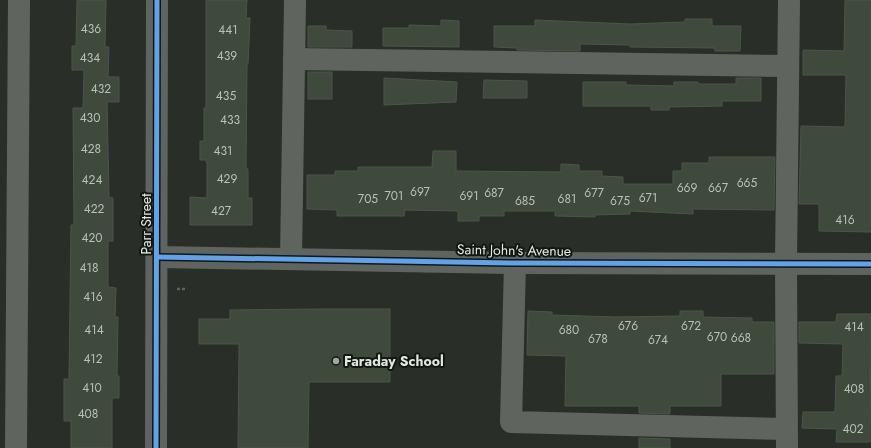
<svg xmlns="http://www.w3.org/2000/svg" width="871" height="448" font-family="Jost,sans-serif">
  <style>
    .building { fill: #3f4a3d; stroke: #4e534d }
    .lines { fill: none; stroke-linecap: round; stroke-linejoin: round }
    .path { stroke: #60645f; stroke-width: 2.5; stroke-dasharray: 3 2; stroke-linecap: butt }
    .minor { stroke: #60645f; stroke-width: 22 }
    .cycleway-casing { stroke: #131712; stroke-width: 8 }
    .cycleway { stroke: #60a3ed; stroke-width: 5 }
    .poi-dot { fill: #a1a7a0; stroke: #131712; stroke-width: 1.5 }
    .labels { text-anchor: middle; stroke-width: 4; stroke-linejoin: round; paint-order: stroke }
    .number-label { font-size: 12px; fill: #b9c0b8 }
    .street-label { font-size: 14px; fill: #e2e8e1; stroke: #131712 }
    .poi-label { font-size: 14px; font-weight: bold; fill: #e2e8e1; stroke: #131712; text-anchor: start }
  </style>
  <rect width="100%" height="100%" fill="#292e28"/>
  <g class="building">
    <polygon points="77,0 106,0 105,47 109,47 108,77 119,77 119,102 107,102 109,197 113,198 113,241 108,241 108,287 116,288 115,317 118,317 117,376 119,376 119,398 112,398 112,448 71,448 71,421 64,421 64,379 69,379 71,225 74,225 73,108 83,108 84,70 72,70 72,46 76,46"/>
    <polygon points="206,0 247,0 246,18 250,18 248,64 247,64 246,169 248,169 248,198 252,198 252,225 190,225 190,197 207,198 207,163 206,160 200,160 200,141 204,141 204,108 206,108"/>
    <polygon points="845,0 871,0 871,232 819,231 819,204 799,204 801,126 845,127 846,75 803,75 803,50 844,51"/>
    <polygon points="685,19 712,19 712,26 741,26 740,51 715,51 715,48 630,47 630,45 580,44 580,51 517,50 517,48 494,47 494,26 535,26 535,20 630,24 685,22"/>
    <polygon points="441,20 459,21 459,47 383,46 383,28 409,28 409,25 441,26"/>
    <polygon points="308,26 326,26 326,30 352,31 352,47 308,47"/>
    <rect x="308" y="72" width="24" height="27"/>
    <polygon points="384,78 457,82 456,102 384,105"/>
    <polygon points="736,78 761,78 761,101 722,101 722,106 669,107 669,110 651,110 651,106 583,106 583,82 626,82 626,85 674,86 674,82 698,82 698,84 736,84"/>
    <polygon points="484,80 527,81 527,98 483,98"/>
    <polygon points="433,151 456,151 456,171 561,172 561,164 579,165 579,171 602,171 602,176 623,177 623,184 673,184 673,171 682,171 682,163 709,163 709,157 775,157 774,210 693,209 693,214 630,211 630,214 595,215 595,217 555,216 555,211 504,211 504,216 479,216 479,221 458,221 458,211 405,210 404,216 337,216 337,210 307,209 307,175 335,175 335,171 358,171 358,167 432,167"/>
    <polygon points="320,309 390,309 390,382 309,382 308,448 238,448 239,344 199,344 199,319 230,319 230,310"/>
    <polygon points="528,311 552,312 552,315 615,317 680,316 680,311 703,311 703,317 752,318 752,322 774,322 774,374 721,374 721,406 670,406 670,414 639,413 639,406 565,406 566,356 527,355"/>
    <polygon points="837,314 871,314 870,442 836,442 837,429 802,428 803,412 835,412 836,376 842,376 843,344 799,343 799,322 836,322"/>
    <polygon points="639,438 670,439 670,448 639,448"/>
  </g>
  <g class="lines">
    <polyline class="path" points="177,289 185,289"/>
    <g class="minor">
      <polyline points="294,59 788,66"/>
      <polyline points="158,257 515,263 871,264"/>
      <polyline points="291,258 295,0"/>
      <polyline points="515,263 511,422 786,429"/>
      <polyline points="16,448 19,0"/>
      <polyline points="156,448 157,0"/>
      <polyline points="787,448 786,263 789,0"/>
    </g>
    <defs>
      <g id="cycleway">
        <polyline points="158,257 515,263 871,264"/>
        <polyline points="156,448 157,0"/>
      </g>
    </defs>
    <use href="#cycleway" class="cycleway-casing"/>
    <use href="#cycleway" class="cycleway"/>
  </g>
  <circle class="poi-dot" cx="336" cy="361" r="4"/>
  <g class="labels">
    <g class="number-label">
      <text x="91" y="33">436</text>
      <text x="228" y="34">441</text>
      <text x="227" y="60">439</text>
      <text x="90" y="62">434</text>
      <text x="101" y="93">432</text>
      <text x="226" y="100">435</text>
      <text x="90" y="122">430</text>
      <text x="230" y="124">433</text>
      <text x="91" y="153">428</text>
      <text x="223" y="155">431</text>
      <text x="227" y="183">429</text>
      <text x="92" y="184">424</text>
      <text x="747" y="187">665</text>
      <text x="687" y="192">669</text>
      <text x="718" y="192">667</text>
      <text x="420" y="196">697</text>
      <text x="494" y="197">687</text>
      <text x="594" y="197">677</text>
      <text x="394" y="200">701</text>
      <text x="469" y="200">691</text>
      <text x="648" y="202">671</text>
      <text x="368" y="203">705</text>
      <text x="567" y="203">681</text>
      <text x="525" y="205">685</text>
      <text x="620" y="205">675</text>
      <text x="94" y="213">422</text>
      <text x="221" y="215">427</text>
      <text x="845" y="224">416</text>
      <text x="92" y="242">420</text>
      <text x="89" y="272">418</text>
      <text x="93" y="301">416</text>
      <text x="628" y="330">676</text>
      <text x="691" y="330">672</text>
      <text x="854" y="331">414</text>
      <text x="94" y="334">414</text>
      <text x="569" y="334">680</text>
      <text x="717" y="341">670</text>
      <text x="741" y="342">668</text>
      <text x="598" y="343">678</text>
      <text x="658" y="344">674</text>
      <text x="93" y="363">412</text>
      <text x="92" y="392">410</text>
      <text x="854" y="393">408</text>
      <text x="88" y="418">408</text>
      <text x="853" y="433">402</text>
    </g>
    <g class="street-label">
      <text transform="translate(146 224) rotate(-90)" y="5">Parr Street</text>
      <text transform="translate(514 250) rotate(1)" y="5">Saint John's Avenue</text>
    </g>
    <g class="poi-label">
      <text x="344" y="366">Faraday School</text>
    </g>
  </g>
</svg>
